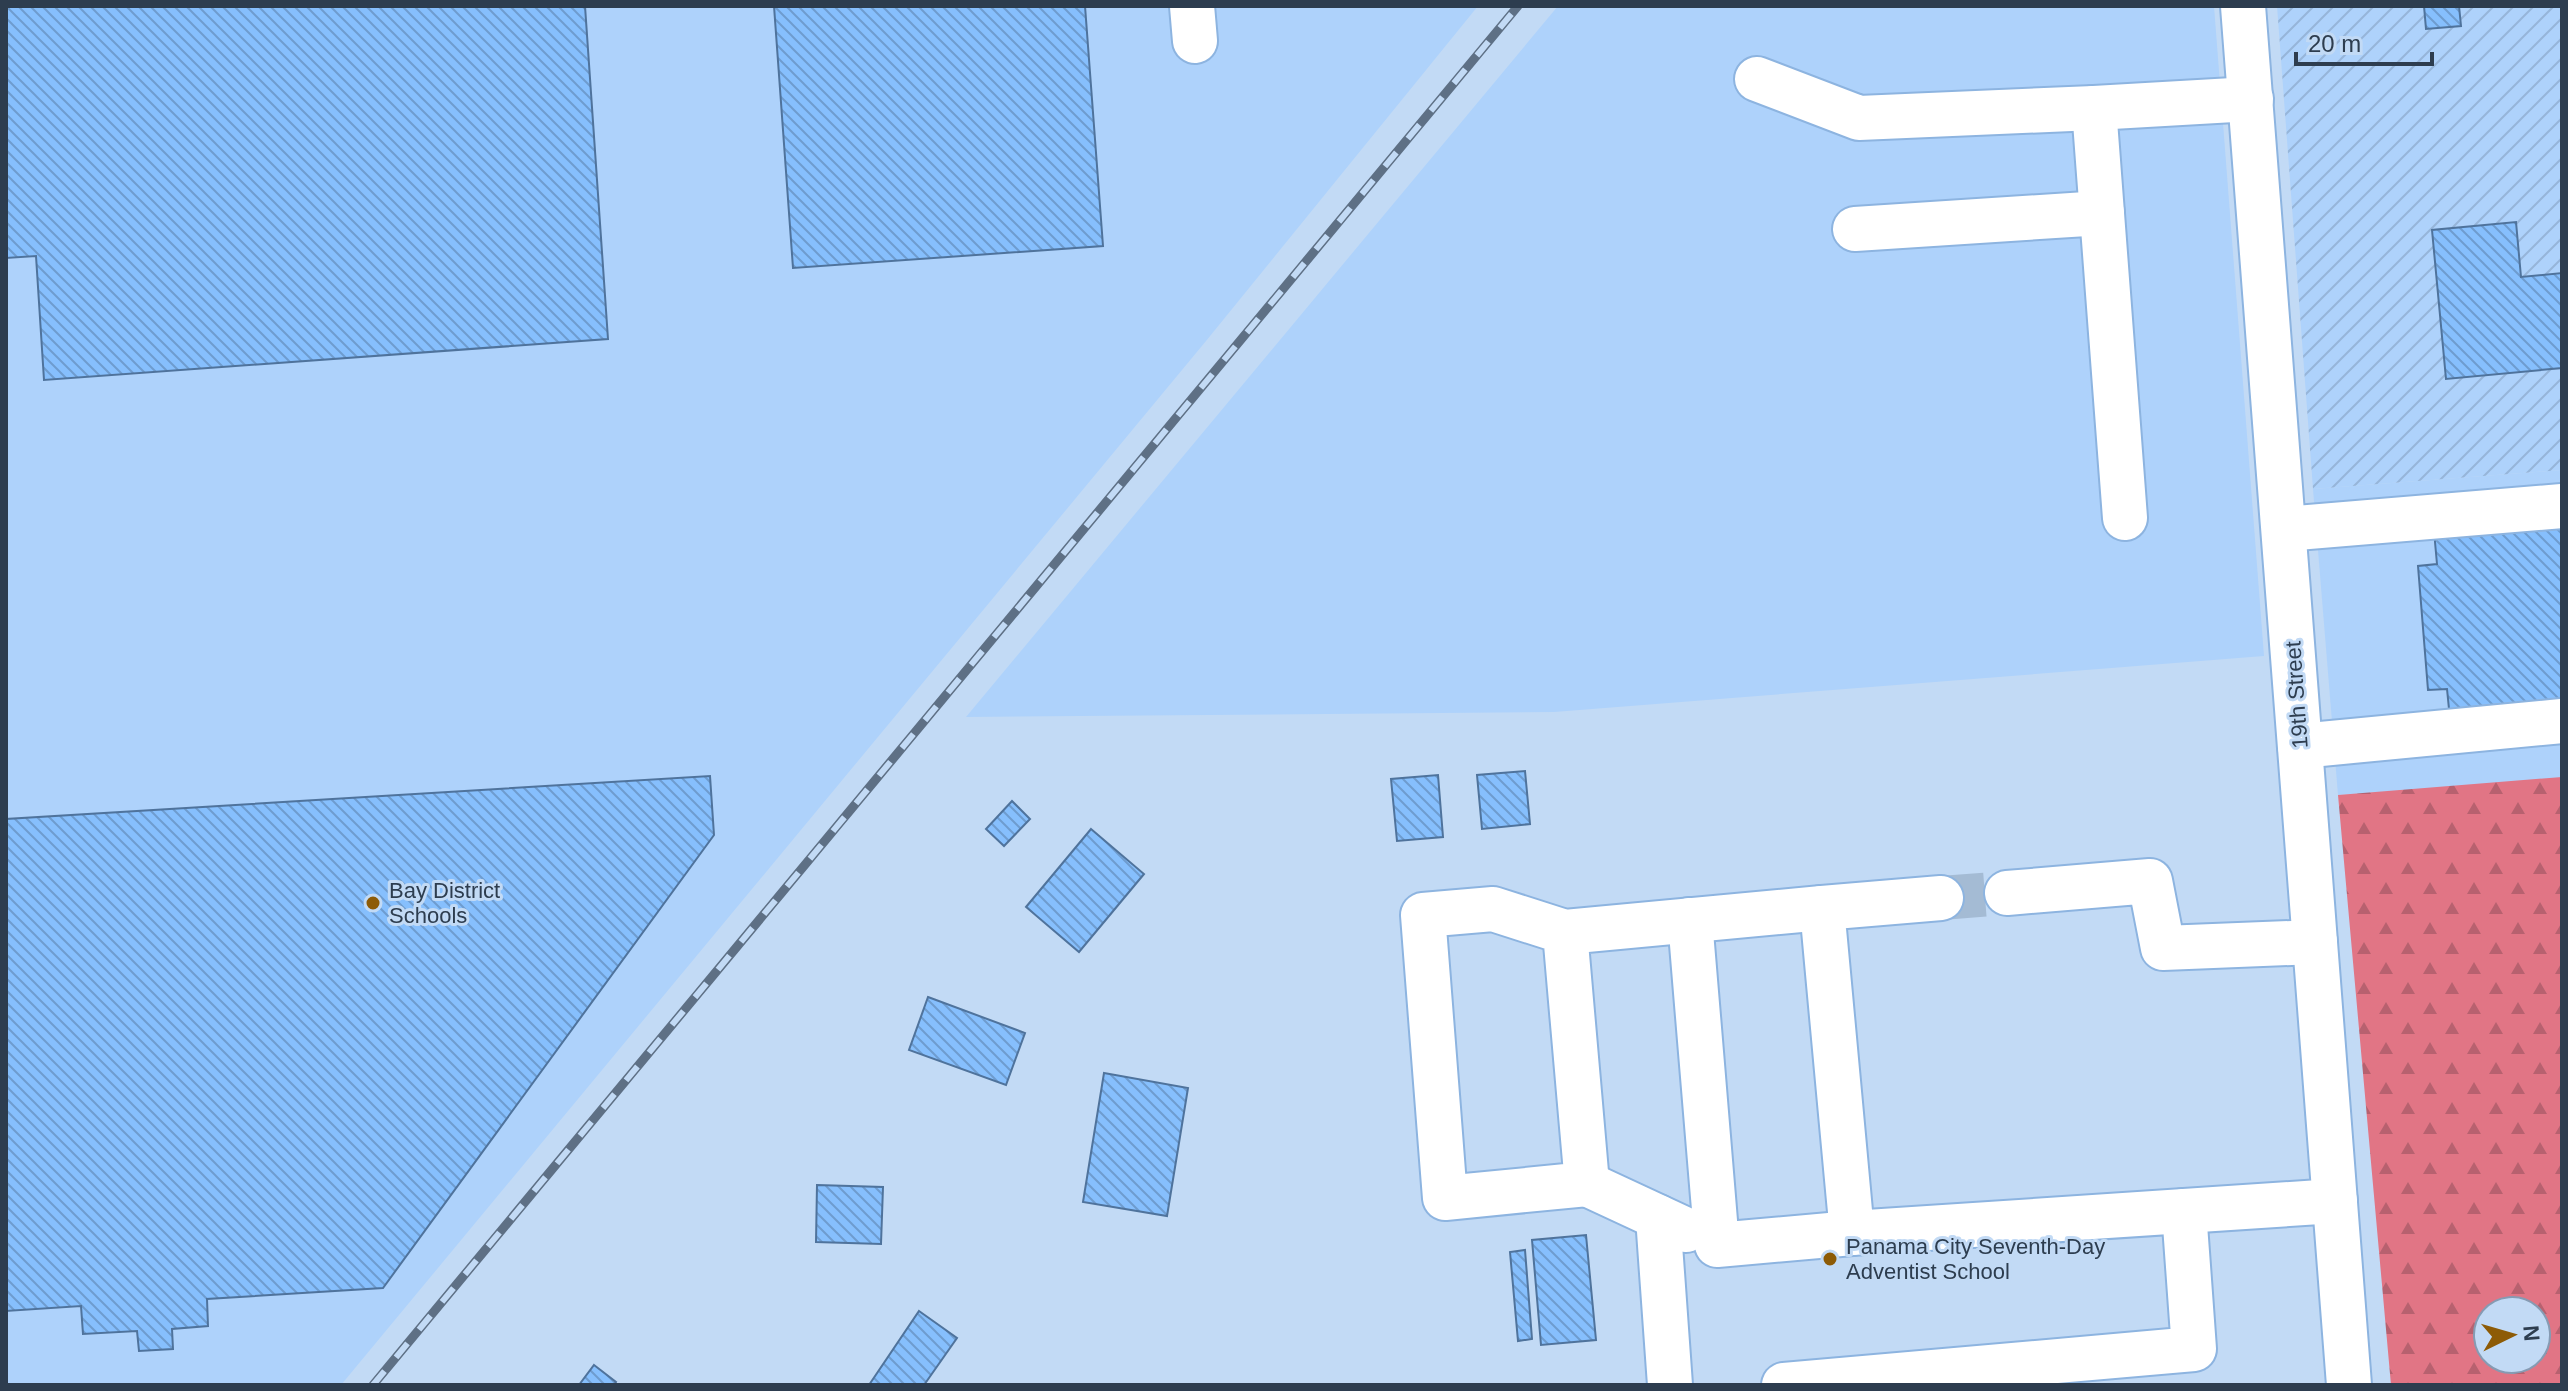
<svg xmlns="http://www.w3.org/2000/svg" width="2568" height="1391" font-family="Helvetica,sans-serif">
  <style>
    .built { fill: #aed2fb }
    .industrial { fill: url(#industrial-furrows) }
    .forest { fill: url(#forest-firs); fill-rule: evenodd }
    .building { fill: url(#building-back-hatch); stroke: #4f739c; stroke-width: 2 }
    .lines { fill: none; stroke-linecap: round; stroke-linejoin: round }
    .minor-tunnel { stroke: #a4bbd4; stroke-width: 44; stroke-dasharray: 44 22; stroke-linecap: butt }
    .minor-casing { stroke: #8db4e0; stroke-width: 48 }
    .major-casing { stroke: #8db4e0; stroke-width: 48 }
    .minor { stroke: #fff; stroke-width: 44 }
    .major { stroke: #fff; stroke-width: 44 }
    .rail-casing { stroke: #5e7085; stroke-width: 9 }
    .rail { stroke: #c2daf5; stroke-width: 6; stroke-dasharray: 18; stroke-linecap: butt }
    .poi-dot { fill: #8d5b06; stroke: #c2daf5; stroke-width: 3 }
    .labels { text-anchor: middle; stroke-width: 6; stroke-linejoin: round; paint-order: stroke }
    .street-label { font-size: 22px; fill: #2d3d4f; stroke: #c2daf5 }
    .poi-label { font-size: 22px; fill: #2d3d4f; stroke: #c2daf5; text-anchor: start }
  </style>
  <defs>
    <pattern id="industrial-furrows" width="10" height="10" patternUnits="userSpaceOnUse" patternTransform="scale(2)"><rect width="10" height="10" fill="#aed2fb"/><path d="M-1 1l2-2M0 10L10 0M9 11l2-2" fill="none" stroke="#96b5d9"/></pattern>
    <pattern id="forest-firs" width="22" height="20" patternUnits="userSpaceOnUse" patternTransform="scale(2)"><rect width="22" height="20" fill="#e17585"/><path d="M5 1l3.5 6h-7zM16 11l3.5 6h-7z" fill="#b7616f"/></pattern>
    <pattern id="building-back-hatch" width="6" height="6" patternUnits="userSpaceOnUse" patternTransform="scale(2)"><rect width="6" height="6" fill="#86bffd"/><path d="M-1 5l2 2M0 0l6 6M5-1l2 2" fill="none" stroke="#6e9ccf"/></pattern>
  </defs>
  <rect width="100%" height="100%" fill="#c2daf5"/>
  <g class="built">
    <polygon points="6,6 1478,6 1206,341 341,1385 6,1385"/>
    <polygon points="1558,6 2214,6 2264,656 1554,712 966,717"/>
    <polygon points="2562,470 2562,779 2338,795 2313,489"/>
  </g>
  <polygon class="industrial" points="2277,6 2562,6 2562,470 2313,489"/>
  <path class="forest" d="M 2562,777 L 2562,1385 L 2391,1385 L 2338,795 ZM 2488,1311 L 2536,1311 L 2536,1359 L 2488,1359 Z"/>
  <g class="building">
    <polygon points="6,6 585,6 608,339 44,380 36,256 6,258"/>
    <polygon points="774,6 1085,6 1103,246 793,268"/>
    <polygon points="2424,6 2459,6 2461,26 2426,29"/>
    <polygon points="2516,222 2521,277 2562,273 2562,368 2446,379 2432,230"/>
    <polygon points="2562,520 2562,710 2450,719 2447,689 2428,690 2418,566 2437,564 2434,531"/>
    <polygon points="1525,771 1530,824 1482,829 1477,775"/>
    <polygon points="1438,775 1443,837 1397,841 1391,779"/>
    <polygon points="710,776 714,835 383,1288 207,1299 208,1326 172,1329 173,1349 139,1351 137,1331 83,1334 81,1306 6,1311 6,819"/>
    <polygon points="1012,801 1030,819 1004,846 986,829"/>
    <polygon points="1091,829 1144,874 1079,952 1026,907"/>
    <polygon points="928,997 1025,1033 1006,1085 909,1050"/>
    <polygon points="1104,1073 1188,1088 1167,1216 1083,1202"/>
    <polygon points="817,1185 883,1187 881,1244 816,1242"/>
    <polygon points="1586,1235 1596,1340 1541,1345 1532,1240"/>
    <polygon points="1525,1250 1532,1339 1518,1341 1510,1252"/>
    <polygon points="919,1311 957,1338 924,1385 869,1385"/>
    <polygon points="594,1365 616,1382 614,1385 579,1385"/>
  </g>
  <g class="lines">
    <polyline class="minor-tunnel" points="1941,898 2007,893"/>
    <defs>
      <g id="minor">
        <polyline points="1192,6 1195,41"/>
        <polyline points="1757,79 1859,118 2094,108"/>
        <polyline points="1855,229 2102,213"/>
        <polyline points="2125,518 2094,108 2251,99"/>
        <polyline points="2284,529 2562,506"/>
        <polyline points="2300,746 2562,721"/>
        <polyline points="2007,893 2150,881 2163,948 2315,942"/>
        <polyline points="1941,898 1822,908 1852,1233 2335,1201"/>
        <polyline points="1690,920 1717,1245 1852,1233"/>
        <polyline points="1565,932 1587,1184 1445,1198 1423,915 1493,909 1565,932 1822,908"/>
        <polyline points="1587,1184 1686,1230"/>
        <polyline points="1658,1217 1670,1385"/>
        <polyline points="1784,1385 2194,1349 2184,1211"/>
      </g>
      <polyline id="major" points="2243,6 2349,1385"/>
    </defs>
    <use href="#minor" class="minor-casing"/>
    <use href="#major" class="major-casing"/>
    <use href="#minor" class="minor"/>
    <use href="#major" class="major"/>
    <defs>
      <polyline id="rail" points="373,1385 1518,6"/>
    </defs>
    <use href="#rail" class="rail-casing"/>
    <use href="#rail" class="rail"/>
  </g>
  <g class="poi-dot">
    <circle cx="373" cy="903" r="8"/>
    <circle cx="1830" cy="1259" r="8"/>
  </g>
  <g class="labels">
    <g class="street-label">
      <text transform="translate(2296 695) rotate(-94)" y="8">19th Street</text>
    </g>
    <g class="poi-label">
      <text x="389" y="898">Bay District<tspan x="389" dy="25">Schools</tspan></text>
      <text x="1846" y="1254">Panama City Seventh-Day<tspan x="1846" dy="25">Adventist School</tspan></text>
    </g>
  </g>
  <rect width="2568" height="1391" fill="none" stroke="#2d3d4f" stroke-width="16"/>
  <g transform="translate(2512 1335) rotate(85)"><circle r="38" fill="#c2daf5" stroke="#869bb3" stroke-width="2"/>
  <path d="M0-6L14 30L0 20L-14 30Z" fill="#8d5b06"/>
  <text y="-12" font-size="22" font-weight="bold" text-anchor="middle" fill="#2d3d4f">N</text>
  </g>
  <path d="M2296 52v12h136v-12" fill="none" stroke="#2d3d4f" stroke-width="4"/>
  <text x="2308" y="52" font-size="24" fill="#2d3d4f" stroke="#c2daf5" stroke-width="6" paint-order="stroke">20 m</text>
</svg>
